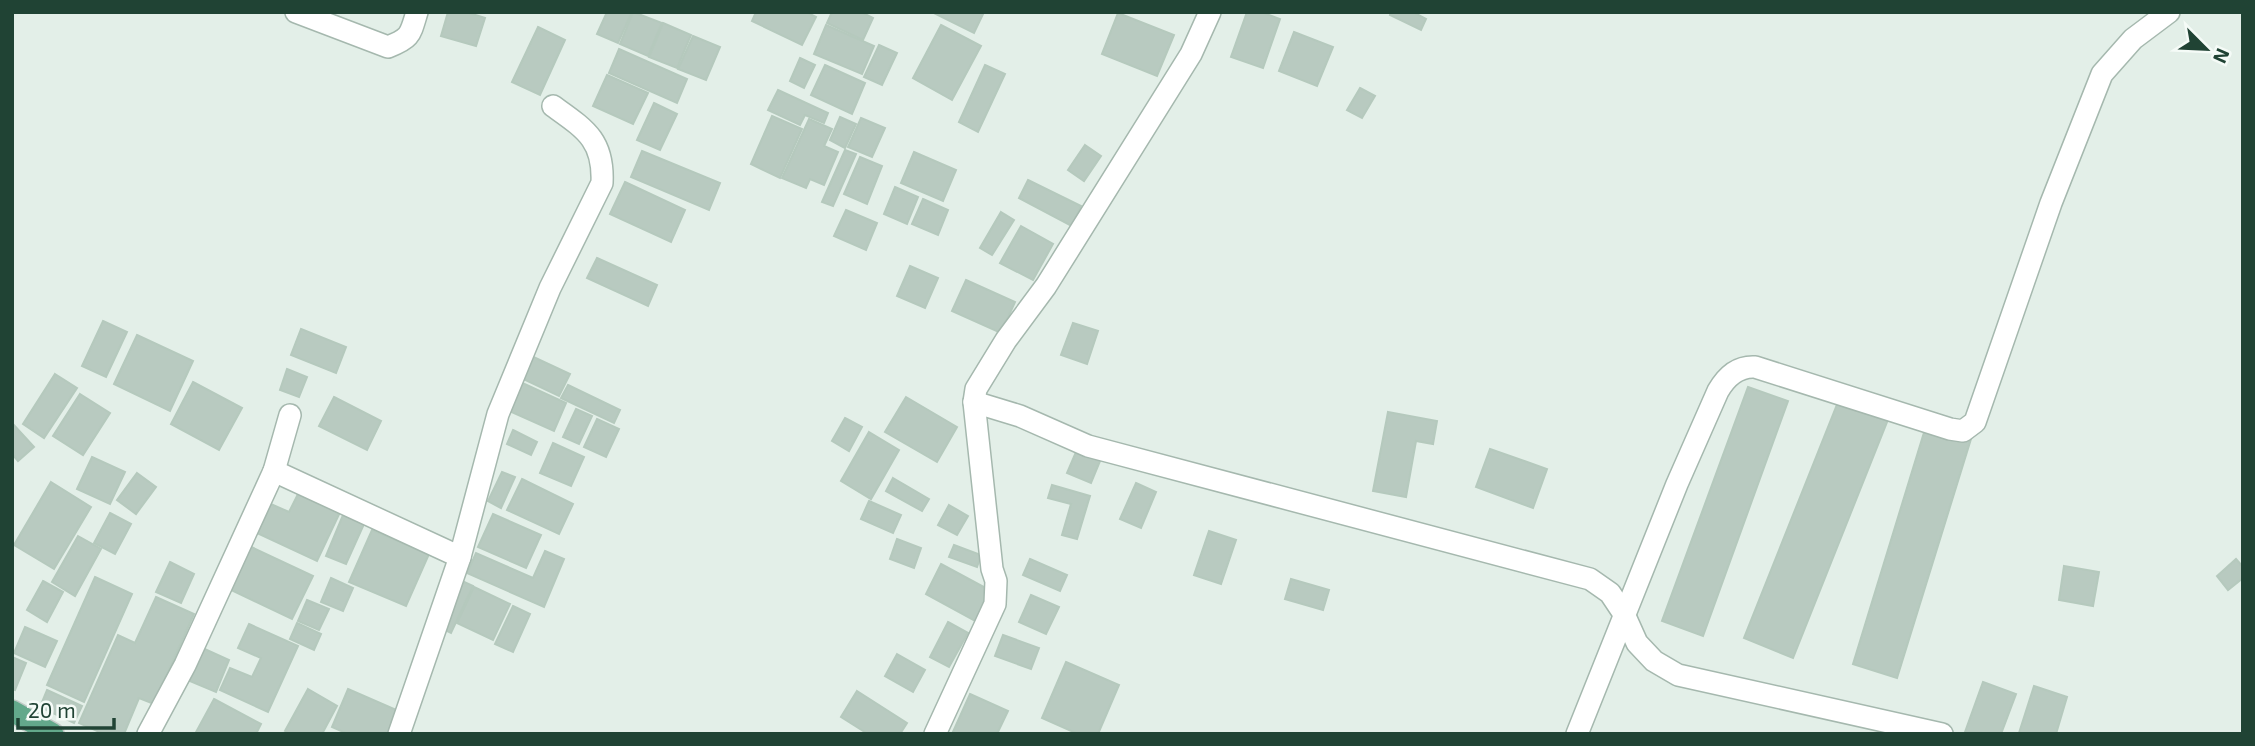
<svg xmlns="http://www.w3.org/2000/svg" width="2255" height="746" font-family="'Exo 2',sans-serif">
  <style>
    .building { fill: #b8cac0; stroke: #b5c9bd; stroke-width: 2 }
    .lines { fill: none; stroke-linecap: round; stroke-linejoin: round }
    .street-casing { stroke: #a5b8ae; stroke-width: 24 }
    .primary-casing { stroke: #c1cac6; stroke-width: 24 }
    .street { stroke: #fff; stroke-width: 21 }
    .primary { stroke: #63a98b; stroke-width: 21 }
  </style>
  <rect width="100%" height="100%" fill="#e3efe8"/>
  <g class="building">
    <polygon points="448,12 466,12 485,18 476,46 441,36"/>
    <polygon points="607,12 632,12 618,43 597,34"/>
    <polygon points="633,12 662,23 648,56 620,44"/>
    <polygon points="756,12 806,12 816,17 802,45 752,21"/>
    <polygon points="832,12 861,12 873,18 863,40 827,23"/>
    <polygon points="932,12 984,12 974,33"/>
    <polygon points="1247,12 1261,12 1280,19 1263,68 1231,57"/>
    <polygon points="1391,12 1413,12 1426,19 1421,30 1390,15"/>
    <polygon points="1118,13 1174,35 1157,76 1102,54"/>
    <polygon points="663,23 691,35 677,68 649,57"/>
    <polygon points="826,25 874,46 862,74 814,54"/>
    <polygon points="941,25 981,46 952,100 913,78"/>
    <polygon points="538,27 565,40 540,95 512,82"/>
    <polygon points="1294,32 1333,47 1317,86 1279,71"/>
    <polygon points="693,36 720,47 706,80 678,69"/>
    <polygon points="879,45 897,53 882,85 864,77"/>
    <polygon points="619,49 687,79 677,103 609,73"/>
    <polygon points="800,58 815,65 804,88 790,81"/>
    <polygon points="825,65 865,83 852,114 811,95"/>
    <polygon points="985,65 1005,74 978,132 959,122"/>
    <polygon points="607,75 648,93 633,124 593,106"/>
    <polygon points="1360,88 1375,96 1362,118 1347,110"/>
    <polygon points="778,90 828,113 824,123 805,115 800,125 768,110"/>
    <polygon points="654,103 677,114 660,150 637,140"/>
    <polygon points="772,116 802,129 780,178 751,164"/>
    <polygon points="840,117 856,124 845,148 830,140"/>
    <polygon points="861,118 885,128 872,157 848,147"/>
    <polygon points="809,119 832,129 824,146 838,152 824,185 810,179 806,188 782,178"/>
    <polygon points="1085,145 1101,156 1084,181 1068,170"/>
    <polygon points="845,150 856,154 833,206 822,202"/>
    <polygon points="642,151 720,183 709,210 631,177"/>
    <polygon points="914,152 956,170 943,201 901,183"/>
    <polygon points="860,157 882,166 867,204 844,194"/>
    <polygon points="1028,180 1081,206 1072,226 1019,198"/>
    <polygon points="625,182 685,210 671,242 610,214"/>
    <polygon points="895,187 918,197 907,224 884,214"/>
    <polygon points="923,199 948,210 938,235 912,224"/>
    <polygon points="846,210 877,223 866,250 834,236"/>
    <polygon points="1001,212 1014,220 992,255 980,248"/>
    <polygon points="1021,226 1053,244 1033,280 1000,263"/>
    <polygon points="597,258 657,285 648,306 587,278"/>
    <polygon points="910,266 938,278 925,308 897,296"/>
    <polygon points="966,280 1015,302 1001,333 952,311"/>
    <polygon points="103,321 127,332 106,377 82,366"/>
    <polygon points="1073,323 1098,331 1087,364 1061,355"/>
    <polygon points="301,329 346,347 336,373 291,355"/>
    <polygon points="137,335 193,361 170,411 114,384"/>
    <polygon points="527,354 570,374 559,396 517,376"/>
    <polygon points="287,369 307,377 299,397 280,390"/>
    <polygon points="55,374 77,388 44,438 23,424"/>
    <polygon points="518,381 566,403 554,431 505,409"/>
    <polygon points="193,382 242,408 219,450 171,424"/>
    <polygon points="568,385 620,410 614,423 561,398"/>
    <polygon points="1748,387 1788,401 1703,636 1662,621"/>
    <polygon points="80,394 110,413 83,455 53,436"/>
    <polygon points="334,397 381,421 367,450 319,426"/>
    <polygon points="906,397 957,427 937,462 885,432"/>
    <polygon points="1840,397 1889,417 1793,658 1744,638"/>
    <polygon points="576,409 592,416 579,444 563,437"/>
    <polygon points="1388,412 1437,421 1433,444 1416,441 1406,497 1373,491"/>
    <polygon points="845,418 862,427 849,451 832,441"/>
    <polygon points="597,419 619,429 606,457 584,447"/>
    <polygon points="12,423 34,447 18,461 12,454"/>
    <polygon points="1926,426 1971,439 1897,678 1853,664"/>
    <polygon points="513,430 537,442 531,455 507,444"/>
    <polygon points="869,432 899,450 871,499 841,481"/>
    <polygon points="553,443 584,457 571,486 540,473"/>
    <polygon points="1490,449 1547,469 1533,508 1476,487"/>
    <polygon points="1076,452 1100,461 1091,483 1067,473"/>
    <polygon points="92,457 125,472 110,504 77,489"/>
    <polygon points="502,472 515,477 501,508 488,501"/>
    <polygon points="137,473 156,487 136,514 117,500"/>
    <polygon points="893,478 929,499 922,511 886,491"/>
    <polygon points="522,479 573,504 559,534 507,510"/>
    <polygon points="51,482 91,507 54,569 14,545"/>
    <polygon points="1136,483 1156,492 1141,528 1120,519"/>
    <polygon points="1052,485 1090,496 1077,539 1062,535 1071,504 1048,498"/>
    <polygon points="301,488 342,508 317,561 257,533 271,504 289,512"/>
    <polygon points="869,501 901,515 893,533 861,519"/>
    <polygon points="949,505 968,516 957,535 938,525"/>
    <polygon points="110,513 131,524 115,554 94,543"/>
    <polygon points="493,514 541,535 526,568 478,547"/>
    <polygon points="343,515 364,524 346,564 326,556"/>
    <polygon points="372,530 429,554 406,606 349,582"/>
    <polygon points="1209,531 1236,540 1221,584 1194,575"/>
    <polygon points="78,536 101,549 75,596 52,582"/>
    <polygon points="897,539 921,548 914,568 890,559"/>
    <polygon points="247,545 313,576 292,619 227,588"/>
    <polygon points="954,545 981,555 977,567 949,557"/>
    <polygon points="545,551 564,559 544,607 467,573 476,553 533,578"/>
    <polygon points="1030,559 1067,575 1060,591 1023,575"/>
    <polygon points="2236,559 2243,567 2243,578 2228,590 2217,576"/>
    <polygon points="170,562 194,574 181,603 156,592"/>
    <polygon points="941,564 993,592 977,622 926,594"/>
    <polygon points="2064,566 2099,572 2093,606 2059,600"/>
    <polygon points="95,577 132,594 84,702 47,685"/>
    <polygon points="331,578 353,588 343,611 321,602"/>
    <polygon points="1291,579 1329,590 1323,610 1285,599"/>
    <polygon points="43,581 63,592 47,622 27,610"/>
    <polygon points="462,581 473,586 451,633 441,628"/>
    <polygon points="474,587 510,604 493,640 457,623"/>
    <polygon points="1031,595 1059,607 1046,634 1019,622"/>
    <polygon points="156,597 194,614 154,704 139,698 124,734 104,734 79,723 118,635 135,643"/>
    <polygon points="307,600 329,609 319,630 298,621"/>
    <polygon points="513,606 530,614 513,652 495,644"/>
    <polygon points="948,622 968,633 949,667 930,657"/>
    <polygon points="297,623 321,634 314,650 290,639"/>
    <polygon points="249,624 298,646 268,712 220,690 230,668 252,677 261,658 238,648"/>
    <polygon points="25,627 57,641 45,667 14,653"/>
    <polygon points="1003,635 1039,648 1031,669 995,656"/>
    <polygon points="198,646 229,660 216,692 185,679"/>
    <polygon points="897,654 925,670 913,692 885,676"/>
    <polygon points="12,657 26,663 15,690 12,689"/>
    <polygon points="1066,662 1119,685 1098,734 1078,734 1042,718"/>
    <polygon points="1983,682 2016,694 2001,734 1965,732"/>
    <polygon points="2034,686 2067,697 2056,734 2019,733"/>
    <polygon points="308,689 337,706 322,734 290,734 285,731"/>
    <polygon points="348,689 401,712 392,734 348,734 332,727"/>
    <polygon points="47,690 82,706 74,723 40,707"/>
    <polygon points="857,691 907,723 900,734 868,734 841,717"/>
    <polygon points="970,694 1008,711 997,734 952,734"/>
    <polygon points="214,699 261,724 256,734 195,734"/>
  </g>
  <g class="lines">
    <defs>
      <g id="street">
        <path d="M 296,12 L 388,47 C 411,38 410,35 417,12"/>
        <polyline points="974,402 1020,416 1088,446 1590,579 1610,593 1624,614 1637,643 1654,661 1678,675 1942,734"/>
        <polyline points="274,471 460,557"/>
        <polyline points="148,734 185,665 274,471 290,415"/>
        <path d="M 399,734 L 460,557 L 498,414 L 550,288 L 602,183 C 604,140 585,129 553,106"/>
        <polyline points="935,734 995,604 996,581 992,569 974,402 976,389 1006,340 1046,286 1191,54 1210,12"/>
        <path d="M 1577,734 L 1677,484 L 1718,391 C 1726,377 1738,366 1755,367 L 1950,429 L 1963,431 L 1975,422 L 2051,203 L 2102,74 L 2133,39 L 2169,12"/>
      </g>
      <polyline id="primary" points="12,711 53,734"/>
    </defs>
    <use href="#street" class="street-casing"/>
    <use href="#primary" class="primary-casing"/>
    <use href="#street" class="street"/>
    <use href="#primary" class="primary"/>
  </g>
  <rect width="2255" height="746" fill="none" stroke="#204334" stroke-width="28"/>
  <g transform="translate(2206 49) rotate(114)" stroke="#f5fbf7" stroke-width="5" paint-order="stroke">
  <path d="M0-5L12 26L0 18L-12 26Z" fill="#204334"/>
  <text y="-10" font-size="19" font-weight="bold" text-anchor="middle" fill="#204334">N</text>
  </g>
  <path d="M18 718v10h96v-10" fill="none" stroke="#204334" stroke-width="3.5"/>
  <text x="28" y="718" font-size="21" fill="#204334" stroke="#f5fbf7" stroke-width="5" paint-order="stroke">20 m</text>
</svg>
